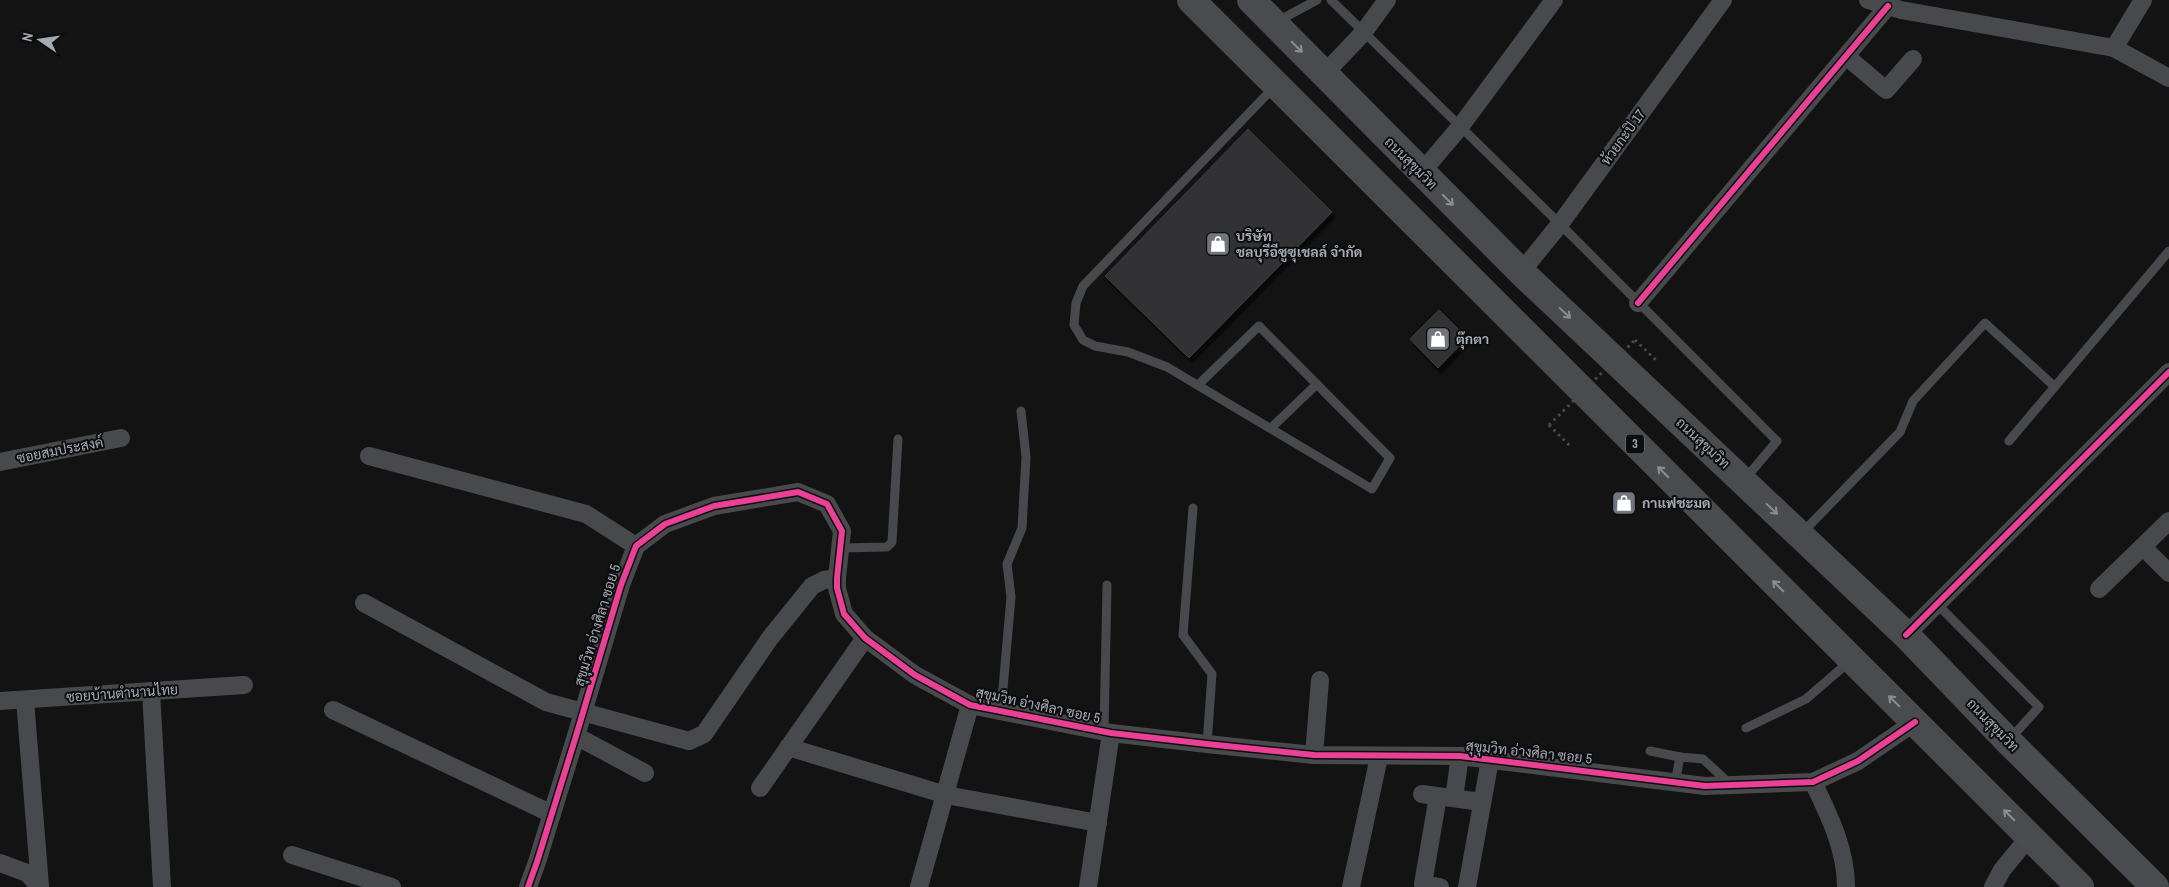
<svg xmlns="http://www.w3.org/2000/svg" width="2169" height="887" font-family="'Archivo Narrow',Sarabun,sans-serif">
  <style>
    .building { fill: #323234; stroke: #3b3d3f; filter: url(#shadow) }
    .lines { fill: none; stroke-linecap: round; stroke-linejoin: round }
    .path { stroke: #494a4e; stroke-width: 3; stroke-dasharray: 2.5 4; stroke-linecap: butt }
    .lane { stroke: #47494c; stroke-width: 9 }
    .street { stroke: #47494c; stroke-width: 18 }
    .highway { stroke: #4a4b4e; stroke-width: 28 }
    .path-bridge { stroke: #494a4e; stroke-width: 3; stroke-dasharray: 2.5 4; stroke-linecap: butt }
    .cycleway-casing { stroke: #0d0d0f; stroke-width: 9 }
    .cycleway { stroke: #ea4096; stroke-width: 6 }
    .oneway { stroke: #888e96 }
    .labels { text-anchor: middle; stroke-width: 4; stroke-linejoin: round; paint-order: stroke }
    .shield { fill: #0d0d0f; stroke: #767c83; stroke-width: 1 }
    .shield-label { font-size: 12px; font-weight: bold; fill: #a3abb5 }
    .street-label { font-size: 14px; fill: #a3abb5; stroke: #0d0d0f }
    .poi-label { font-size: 14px; font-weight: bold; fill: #a3abb5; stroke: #0d0d0f; text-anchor: start }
  </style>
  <defs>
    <filter id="shadow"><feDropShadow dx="3" dy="5.5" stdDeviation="1" flood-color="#0009"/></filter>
  </defs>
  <rect width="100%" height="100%" fill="#131313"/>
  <g class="building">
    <polygon points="1248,129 1332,212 1189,358 1105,276"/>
    <polygon points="1439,310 1467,338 1438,368 1410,339"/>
  </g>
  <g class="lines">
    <g class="path">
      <polyline points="1635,340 1657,361"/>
      <polyline points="1549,425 1570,446"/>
    </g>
    <g class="lane">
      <polyline points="1331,0 1560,224 1777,441 1745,479"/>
      <polyline points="1278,21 1317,0"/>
      <polyline points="1198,385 1259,326 1390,458 1372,489 1167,367 1128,352 1095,346 1083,340 1074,325 1076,303 1083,286 1274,87"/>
      <polyline points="1271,428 1317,384"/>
      <polyline points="2009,441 2169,251"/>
      <polyline points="1193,508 1183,635 1212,674 1207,744"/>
      <polyline points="1802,533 1900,432 1913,401 1985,323 2054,386"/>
      <polyline points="840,548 887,547 892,542 898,439"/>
      <polyline points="1936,603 2039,707 2010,739"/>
      <polyline points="1001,711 1011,597 1007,564 1022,528 1026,457 1021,411"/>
      <polyline points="1746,728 1806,699 1850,661"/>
      <polyline points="1104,731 1107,585"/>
      <polyline points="1650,751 1680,757 1675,783"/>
      <polyline points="1680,757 1703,759 1730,784"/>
    </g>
    <g class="street">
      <polyline points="1868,0 1901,10 2114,48 2169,78"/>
      <polyline points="2114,48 2143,0"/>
      <polyline points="1847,57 1886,90 1913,59"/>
      <polyline points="1324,74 1363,33 1387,0"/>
      <polyline points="1421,173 1460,127 1554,0"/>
      <polyline points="1521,272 1560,224 1723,0"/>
      <polyline points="1638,303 1888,6"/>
      <polyline points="369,456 586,514 636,546"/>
      <polyline points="0,462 121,438"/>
      <polyline points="2143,547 2169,573"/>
      <polyline points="2099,589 2169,521"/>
      <polyline points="364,603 546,702 689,741 704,734 770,638 812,586 824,580 837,578"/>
      <polyline points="1906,635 2169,372"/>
      <polyline points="151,691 162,887"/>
      <polyline points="25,700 40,886"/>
      <polyline points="0,701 244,685"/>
      <polyline points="333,710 552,814"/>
      <polyline points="576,736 645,773"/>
      <polyline points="788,747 946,795 1098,823"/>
      <polyline points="1314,755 1320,680"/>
      <path d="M 1813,782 C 1829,815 1846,849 1846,887"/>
      <polyline points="760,788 865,638"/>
      <polyline points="1422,794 1482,802"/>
      <polyline points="1438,796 1423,884 1440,887"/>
      <polyline points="1454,798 1460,756"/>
      <polyline points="292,855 392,887"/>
      <polyline points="0,863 27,873 40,887"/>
      <polyline points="528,887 537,862 576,736 621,585 636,546 665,524 714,506 798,492 827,504 842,531 837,578 837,588 844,614 865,638 915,675 970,705 1111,733 1207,744 1314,755 1460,756 1705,786 1813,782 1858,761 1915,722"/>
      <polyline points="919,887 970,705"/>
      <polyline points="1088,887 1111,733"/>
      <polyline points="1351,887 1379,757"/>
      <polyline points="1467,887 1490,760"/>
      <polyline points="1993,887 2002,870 2030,836"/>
    </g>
    <g class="highway">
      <polyline points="1191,0 2080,887"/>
      <polyline points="1251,0 1521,272 1906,635 2008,741 2155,887"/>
    </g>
    <polyline class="path-bridge" points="1549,425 1635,340"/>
    <defs>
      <g id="cycleway">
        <polyline points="1638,303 1888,6"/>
        <polyline points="1906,635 2169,372"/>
        <polyline points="528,887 537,862 576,736 621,585 636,546 665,524 714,506 798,492 827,504 842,531 837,578 837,588 844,614 865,638 915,675 970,705 1111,733 1207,744 1314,755 1460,756 1705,786 1813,782 1858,761 1915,722"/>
      </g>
    </defs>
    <use href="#cycleway" class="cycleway-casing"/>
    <use href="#cycleway" class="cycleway"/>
  </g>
  <defs><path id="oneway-shaft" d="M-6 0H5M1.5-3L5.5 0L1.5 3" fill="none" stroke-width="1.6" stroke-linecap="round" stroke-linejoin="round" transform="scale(1.25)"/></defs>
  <g class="oneway">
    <use href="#oneway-shaft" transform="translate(1297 47) rotate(45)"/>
    <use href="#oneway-shaft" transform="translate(1448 200) rotate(45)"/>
    <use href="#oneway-shaft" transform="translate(1565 313) rotate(43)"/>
    <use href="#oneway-shaft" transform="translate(1663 472) rotate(-135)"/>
    <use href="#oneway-shaft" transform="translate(1772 509) rotate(43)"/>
    <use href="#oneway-shaft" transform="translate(1778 586) rotate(-135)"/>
    <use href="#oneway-shaft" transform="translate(1894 701) rotate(-136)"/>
    <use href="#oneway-shaft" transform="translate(2009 815) rotate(-135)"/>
  </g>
  <defs>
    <symbol id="shop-square" viewBox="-11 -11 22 22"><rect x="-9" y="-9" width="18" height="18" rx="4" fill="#71767c" stroke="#0d0d0f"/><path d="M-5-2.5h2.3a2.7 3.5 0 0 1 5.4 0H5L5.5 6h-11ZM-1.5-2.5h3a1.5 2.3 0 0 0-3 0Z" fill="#fff"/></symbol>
  </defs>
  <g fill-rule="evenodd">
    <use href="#shop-square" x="1204" y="230" width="28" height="28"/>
    <use href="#shop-square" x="1424" y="325" width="28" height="28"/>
    <use href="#shop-square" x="1610" y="489" width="28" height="28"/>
  </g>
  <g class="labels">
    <rect class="shield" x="1626" y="434.5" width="18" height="19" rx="4"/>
    <g class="shield-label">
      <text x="1635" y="448">3</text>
    </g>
    <g class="street-label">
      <text transform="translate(1623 137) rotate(-54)" y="5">ห้วยกะปิ 17</text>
      <text transform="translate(1411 163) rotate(45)" y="5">ถนนสุขุมวิท</text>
      <text transform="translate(1703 443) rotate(43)" y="5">ถนนสุขุมวิท</text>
      <text transform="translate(60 450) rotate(-11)" y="5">ซอยสมประสงค์</text>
      <text transform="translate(597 625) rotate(-73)" y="5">สุขุมวิท อ่างศิลา ซอย 5</text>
      <text transform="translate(122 693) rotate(-4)" y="5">ซอยบ้านตำนานไทย</text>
      <text transform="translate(1038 705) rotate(12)" y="5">สุขุมวิท อ่างศิลา ซอย 5</text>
      <text transform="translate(1993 725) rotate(46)" y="5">ถนนสุขุมวิท</text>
      <text transform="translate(1529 752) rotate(6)" y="5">สุขุมวิท อ่างศิลา ซอย 5</text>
    </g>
    <g class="poi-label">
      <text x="1236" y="241">บริษัท<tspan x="1236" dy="16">ชลบุรีอีซูซุเชลล์ จำกัด</tspan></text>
      <text x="1456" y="344">ตุ๊กตา</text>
      <text x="1642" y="508">กาแฟชะมด</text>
    </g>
  </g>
  <g transform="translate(40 40) rotate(283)" stroke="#0d0d0f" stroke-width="4" paint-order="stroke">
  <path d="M0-4L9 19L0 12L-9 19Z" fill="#a3abb5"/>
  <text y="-8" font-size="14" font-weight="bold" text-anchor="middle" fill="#a3abb5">N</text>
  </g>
</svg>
